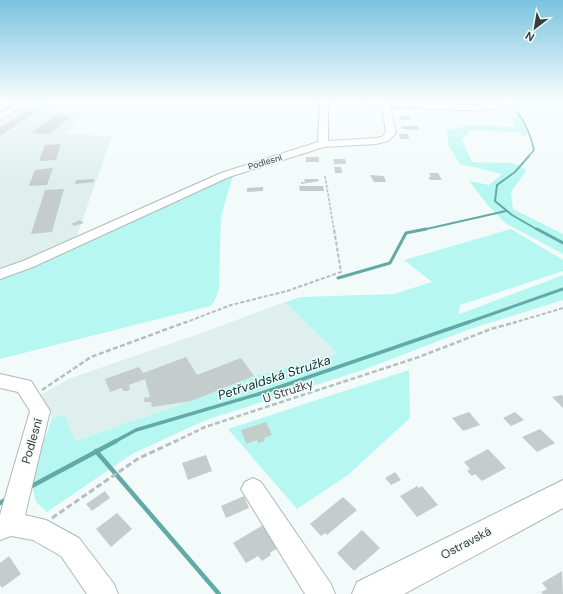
<svg xmlns="http://www.w3.org/2000/svg" width="563" height="594" font-family="'DM Sans',sans-serif">
  <style>
    .built { fill: #deefed }
    .green { fill: #b7f7f2 }
    .lines { fill: none; stroke-linecap: round; stroke-linejoin: round }
    .stream-far4 { stroke: #62aaa6; stroke-width: 1.5 }
    .stream-far3 { stroke: #62aaa6; stroke-width: 2 }
    .stream-far2 { stroke: #62aaa6; stroke-width: 3 }
    .stream-far1 { stroke: #62aaa6; stroke-width: 3.5 }
    .stream { stroke: #62aaa6; stroke-width: 4.5 }
    .building { fill: #c5cdcc }
    .minor-casing { stroke: #b0b8b7; stroke-width: 2 }
    .major-casing { stroke: #b0b8b7; stroke-width: 2 }
    .path-far3 { stroke: #b7bebd; stroke-width: 1.5; stroke-dasharray: 3 1.5; stroke-linecap: butt }
    .path-far2 { stroke: #b7bebd; stroke-width: 2; stroke-dasharray: 4 2; stroke-linecap: butt }
    .path-far1 { stroke: #b7bebd; stroke-width: 2.5; stroke-dasharray: 5 2.5; stroke-linecap: butt }
    .path { stroke: #b7bebd; stroke-width: 3; stroke-dasharray: 6 3; stroke-linecap: butt }
    .minor { fill: #fff; fill-rule: evenodd }
    .major { fill: #fff; fill-rule: evenodd }
    .labels { text-anchor: middle; stroke-width: 3; stroke-linejoin: round; paint-order: stroke }
    .far-street-label { font-size: 9px; fill: #393c3c; stroke: #f2fbfa }
    .near-street-label { font-size: 12px; fill: #393c3c; stroke: #f2fbfa }
    .near-water-label { font-size: 13px; font-style: italic; fill: #023533; stroke: #f2fbfa }
  </style>
  <rect width="100%" height="100%" fill="#f2fbfa"/>
  <g class="built">
    <polygon points="29,102 57,104 56,111 82,114 66,134 112,136 76,238 6,267 0,268 0,122"/>
    <polygon points="285,302 339,354 254,376 191,401 75,441 65,415 52,418 40,395 71,378 210,330"/>
  </g>
  <g class="green">
    <polygon points="519,100 563,100 563,108 516,108"/>
    <polygon points="510,116 521,116 530,133 524,136 518,132 470,130 462,140 472,162 512,163 527,170 511,192 513,209 563,234 563,254 505,223 486,203 469,181 489,185 502,174 460,164 448,145 447,130 472,125 515,127"/>
    <polygon points="233,175 221,217 219,289 214,302 210,306 0,359 0,279 22,272"/>
    <polygon points="511,229 563,260 563,271 460,305 459,314 563,275 563,300 470,329 363,370 206,420 132,454 47,512 36,502 29,474 39,455 52,418 65,415 75,441 191,401 254,376 338,354 285,302 301,297 394,294 432,282 404,260"/>
    <polygon points="409,370 410,418 348,475 297,509 228,429"/>
  </g>
  <g class="lines">
    <path class="stream-far4" d="M 517,112 C 526,123 531,136 534,150 L 528,157"/>
    <g class="stream-far3">
      <polyline points="529,156 515,172 497,185 495,201 512,215 538,230"/>
      <polyline points="422,230 506,211"/>
    </g>
    <g class="stream-far2">
      <polyline points="537,229 563,243"/>
      <polyline points="338,278 390,263 406,233 426,229"/>
      <polyline points="466,323 563,289"/>
    </g>
    <polyline class="stream-far1" points="114,442 136,430 262,393 469,322"/>
    <g class="stream">
      <polyline points="96,451 219,594"/>
      <polyline points="30,487 116,441"/>
      <polyline points="0,503 7,499"/>
    </g>
  </g>
  <g class="building">
    <polygon points="28,110 39,110 0,136 0,128"/>
    <polygon points="54,116 71,117 49,134 31,133"/>
    <polygon points="403,116 409,116 410,120 400,120 399,117 403,117"/>
    <polygon points="401,126 418,126 419,130 402,129"/>
    <polygon points="399,134 408,134 409,139 400,139"/>
    <polygon points="61,144 56,160 39,161 45,145"/>
    <rect x="306" y="157" width="13" height="5"/>
    <polygon points="333,159 345,159 346,164 334,164"/>
    <polygon points="334,167 341,167 342,173 335,173"/>
    <polygon points="53,168 47,185 29,186 35,170"/>
    <polygon points="429,173 438,173 442,180 430,180 428,177 431,177"/>
    <polygon points="370,175 384,176 386,182 374,182"/>
    <polygon points="94,179 94,182 75,184 76,180"/>
    <polygon points="304,179 318,179 319,181 301,184 301,182 305,182"/>
    <polygon points="299,186 323,186 324,191 300,191"/>
    <polygon points="263,187 263,191 247,192 247,188"/>
    <polygon points="64,189 52,232 31,234 45,190"/>
    <polygon points="80,220 84,223 74,226 71,224"/>
    <polygon points="186,357 197,375 241,358 254,376 191,401 152,407 151,402 145,402 144,401 144,398 150,397 145,379 129,385 130,389 128,391 124,391 121,388 110,392 105,379 139,367 143,373"/>
    <polygon points="561,395 563,396 563,408 552,397"/>
    <polygon points="469,412 480,425 463,431 452,418"/>
    <polygon points="515,412 524,420 511,426 503,418"/>
    <polygon points="266,422 272,435 264,438 265,441 258,443 257,440 246,444 241,430"/>
    <polygon points="540,429 555,443 537,452 522,437"/>
    <polygon points="488,449 506,468 482,481 475,474 472,476 467,471 470,469 464,462"/>
    <polygon points="206,455 212,471 188,480 182,463"/>
    <polygon points="395,472 401,480 391,485 385,478"/>
    <polygon points="417,486 419,488 422,486 438,505 417,517 400,496"/>
    <polygon points="105,491 110,498 92,511 86,504"/>
    <polygon points="244,496 249,508 226,518 221,506"/>
    <polygon points="343,497 357,510 327,535 325,533 321,536 310,524"/>
    <polygon points="117,513 132,529 111,547 96,529"/>
    <polygon points="270,521 285,543 270,553 271,555 262,561 258,556 246,563 233,543"/>
    <polygon points="362,530 380,548 354,571 337,553"/>
    <polygon points="9,556 21,574 2,588 0,585 0,563"/>
    <polygon points="562,571 563,594 543,594 541,592 547,589 542,583"/>
  </g>
  <g class="lines">
    <defs>
      <g id="minor">
        <polygon points="22,100 31,100 0,120 0,113"/>
        <path d="M 320,100 L 328,100 L 328,141 L 376,138 L 382,137 L 386,132 L 382,106 L 361,102 L 360,100 L 375,100 L 388,103 L 474,105 L 491,104 L 508,100 L 518,100 C 501,118 417,106 390,107 L 396,133 L 388,141 L 376,144 L 324,147 L 229,177 L 33,267 L 0,279 L 0,269 L 23,261 L 221,173 L 318,142 Z"/>
        <polygon points="0,374 31,381 50,411 25,515 46,520 79,538 114,584 118,594 87,594 61,556 33,540 11,536 0,540 0,515 30,411 18,392 0,388"/>
        <polygon points="253,478 261,482 331,584 335,594 305,594 241,489 245,482"/>
      </g>
      <polygon id="major" points="563,480 563,508 404,594 352,594 357,582"/>
    </defs>
    <use href="#minor" class="minor-casing"/>
    <use href="#major" class="major-casing"/>
    <polyline class="path-far3" points="325,176 334,230"/>
    <g class="path-far2">
      <polyline points="184,323 231,305 287,291 341,272 334,229"/>
      <polyline points="513,323 563,308"/>
    </g>
    <g class="path-far1">
      <polyline points="42,390 91,357 186,322"/>
      <polyline points="174,442 205,427 419,357 491,329 516,322"/>
    </g>
    <polyline class="path" points="52,518 139,458 176,441"/>
    <use href="#minor" class="minor"/>
    <use href="#major" class="major"/>
  </g>
  <linearGradient id="sky" x2="0" y2="1"><stop stop-color="#79c3e0"/><stop offset="0.55" stop-color="#f9fdfd"/><stop offset="1" stop-color="#f9fdfd" stop-opacity="0"/></linearGradient>
  <rect width="563" height="183" fill="url(#sky)"/>
  <g class="labels">
    <g class="far-street-label">
      <text transform="translate(265 162) rotate(-17)" y="3">Podlesní</text>
    </g>
    <g class="near-street-label">
      <text transform="translate(288 391) rotate(-18)" y="4">U Stružky</text>
      <text transform="translate(32 441) rotate(-74)" y="4">Podlesní</text>
      <text transform="translate(466 543) rotate(-28)" y="4">Ostravská</text>
    </g>
    <g class="near-water-label">
      <text transform="translate(274 377) rotate(-18)" y="5">Petřvaldská Stružka</text>
    </g>
  </g>
  <g transform="translate(535 28) rotate(211)" stroke="#f2fbfa" stroke-width="3" paint-order="stroke">
  <path d="M0-3L7 15L0 10L-7 15Z" fill="#393c3c"/>
  <text y="-6" font-size="11" font-weight="bold" text-anchor="middle" fill="#393c3c">N</text>
  </g>
</svg>
